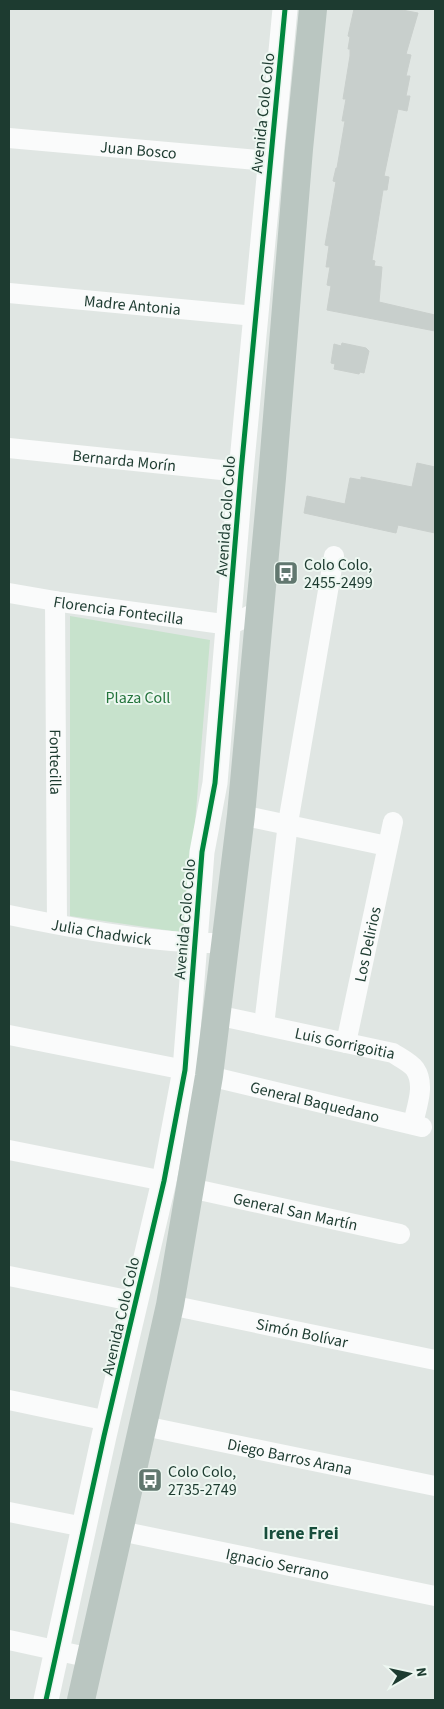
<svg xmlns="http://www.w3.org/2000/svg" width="444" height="1709" font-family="'Source Sans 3',sans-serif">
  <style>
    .green { fill: #c7e2cc }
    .building { fill: #c8cfcc; stroke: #c9cfcc }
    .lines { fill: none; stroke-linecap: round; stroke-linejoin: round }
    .minor { stroke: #fafbfb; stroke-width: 20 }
    .tertiary { stroke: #fafbfb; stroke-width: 25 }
    .primary { stroke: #bac6c1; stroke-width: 28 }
    .cycleway-casing { stroke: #edf7f1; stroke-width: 8 }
    .cycleway { stroke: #00873e; stroke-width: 5 }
    .labels { text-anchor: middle; stroke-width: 4; stroke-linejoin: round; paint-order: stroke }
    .street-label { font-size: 16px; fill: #1d3b30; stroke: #edf7f1 }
    .poi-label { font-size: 16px; fill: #1d3b30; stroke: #edf7f1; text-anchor: start }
    .park-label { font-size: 16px; fill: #24743c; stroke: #edf7f1 }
    .neighbourhood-label { font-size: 18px; font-weight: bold; fill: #184e3c; stroke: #edf7f1 }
  </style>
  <rect width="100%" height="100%" fill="#e0e6e3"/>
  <polygon class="green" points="70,616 210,640 186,933 70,916"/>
  <g class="building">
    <polygon points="354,9 397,9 418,13 406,54 411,55 406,76 410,76 406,96 410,96 407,111 398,109 384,176 389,177 387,190 383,190 372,260 375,261 374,266 382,267 379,302 435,315 435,331 327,310 331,286 327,285 330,267 326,267 329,246 325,245 336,182 333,181 336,168 337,168 345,121 342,121 346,99 343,99 350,56 350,49 348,49 350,37 348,36"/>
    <polygon points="342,343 366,348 369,351 364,373 360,372 359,374 334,369 335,364 331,363 334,344 341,346"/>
    <polygon points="417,463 435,467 435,533 398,525 396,533 304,513 307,496 345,504 350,478 361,480 361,477 412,487"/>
  </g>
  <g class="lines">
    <g class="minor">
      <path id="s1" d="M 9,138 L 269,161"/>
      <path id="s2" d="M 9,293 L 255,316"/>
      <path id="s3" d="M 9,448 L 241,472"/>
      <path id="s4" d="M 9,593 L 61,602 L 230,625 L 259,611"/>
      <path id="s5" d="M 55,601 L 57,924"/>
      <polyline points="241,815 387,846"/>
      <path id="s6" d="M 9,915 C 77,929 156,944 226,943"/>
      <path id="s7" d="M 216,1015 L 393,1053 C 399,1057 411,1063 415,1069 C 426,1085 416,1108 413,1124"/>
      <polyline points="264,1025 288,823 334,556"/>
      <polyline points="9,1035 185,1070"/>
      <path id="s8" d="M 346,1043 L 393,822"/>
      <path id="s9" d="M 209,1076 L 422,1127"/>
      <polyline points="9,1150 164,1181"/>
      <path id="s10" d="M 190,1188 L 400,1234"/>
      <polyline points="9,1276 137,1302"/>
      <path id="s11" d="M 170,1305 L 435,1360"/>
      <polyline points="9,1400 108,1421"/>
      <path id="s12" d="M 144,1426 L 435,1486"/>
      <polyline points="9,1512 84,1527"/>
      <path id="s13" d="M 120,1531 L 435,1596"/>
      <polyline points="9,1640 91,1658"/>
    </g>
    <polyline class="tertiary" points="46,1700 104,1436 164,1181 185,1070 202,852 215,783 241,472 285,9"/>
    <polyline class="primary" points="81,1700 170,1305 209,1076 241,815 272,478 299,149 313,9"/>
    <defs>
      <polyline id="cycleway" points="46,1700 104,1436 164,1181 185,1070 202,852 215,783 241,472 285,9"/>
    </defs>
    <use href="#cycleway" class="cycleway-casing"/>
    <use href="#cycleway" class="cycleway"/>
  </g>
  <defs>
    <symbol id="bus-square" viewBox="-11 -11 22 22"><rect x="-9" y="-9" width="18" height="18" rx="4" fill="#61776f" stroke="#edf7f1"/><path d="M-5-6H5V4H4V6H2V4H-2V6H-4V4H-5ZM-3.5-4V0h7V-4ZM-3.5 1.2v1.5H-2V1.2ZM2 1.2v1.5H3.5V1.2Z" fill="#fff"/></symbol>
  </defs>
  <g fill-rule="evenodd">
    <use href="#bus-square" x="272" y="559" width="28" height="28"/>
    <use href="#bus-square" x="136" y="1466" width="28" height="28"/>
  </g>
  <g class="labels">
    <g class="street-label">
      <text transform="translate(262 113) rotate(-84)" y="6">Avenida Colo Colo</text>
      <text dy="6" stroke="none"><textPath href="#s1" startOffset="130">Juan Bosco</textPath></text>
      <text dy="6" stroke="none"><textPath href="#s2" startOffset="124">Madre Antonia</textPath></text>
      <text dy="6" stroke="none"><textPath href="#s3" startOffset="116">Bernarda Morín</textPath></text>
      <text transform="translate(225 516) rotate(-86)" y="6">Avenida Colo Colo</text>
      <text dy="6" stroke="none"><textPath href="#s4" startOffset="111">Florencia Fontecilla</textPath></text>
      <text dy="6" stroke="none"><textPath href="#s5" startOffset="161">Fontecilla</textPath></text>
      <text transform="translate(184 919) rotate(-85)" y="6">Avenida Colo Colo</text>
      <text dy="6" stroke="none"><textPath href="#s6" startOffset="94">Julia Chadwick</textPath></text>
      <text dy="6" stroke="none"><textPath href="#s8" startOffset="101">Los Delirios</textPath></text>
      <text dy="6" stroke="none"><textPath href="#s7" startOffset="132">Luis Gorrigoitia</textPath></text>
      <text dy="6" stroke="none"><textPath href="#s9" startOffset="109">General Baquedano</textPath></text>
      <text dy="6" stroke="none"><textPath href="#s10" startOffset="108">General San Martín</textPath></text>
      <text transform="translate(120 1316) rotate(-77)" y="6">Avenida Colo Colo</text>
      <text dy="6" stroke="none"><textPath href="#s11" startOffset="135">Simón Bolívar</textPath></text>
      <text dy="6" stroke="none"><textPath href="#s12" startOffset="149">Diego Barros Arana</textPath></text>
      <text dy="6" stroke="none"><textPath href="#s13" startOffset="161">Ignacio Serrano</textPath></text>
    </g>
    <g class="poi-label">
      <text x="304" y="570">Colo Colo,<tspan x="304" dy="18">2455-2499</tspan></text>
      <text x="168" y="1477">Colo Colo,<tspan x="168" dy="18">2735-2749</tspan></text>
    </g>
    <g class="park-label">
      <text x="138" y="703">Plaza Coll</text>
    </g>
    <g class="neighbourhood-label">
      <text x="301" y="1539">Irene Frei</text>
    </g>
  </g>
  <rect width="444" height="1709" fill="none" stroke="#1d3b30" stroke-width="20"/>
  <g transform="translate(409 1674) rotate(81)" stroke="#edf7f1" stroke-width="4" paint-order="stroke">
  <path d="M0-4L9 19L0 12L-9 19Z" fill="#1d3b30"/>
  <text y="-8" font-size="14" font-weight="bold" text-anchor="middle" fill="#1d3b30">N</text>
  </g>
</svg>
